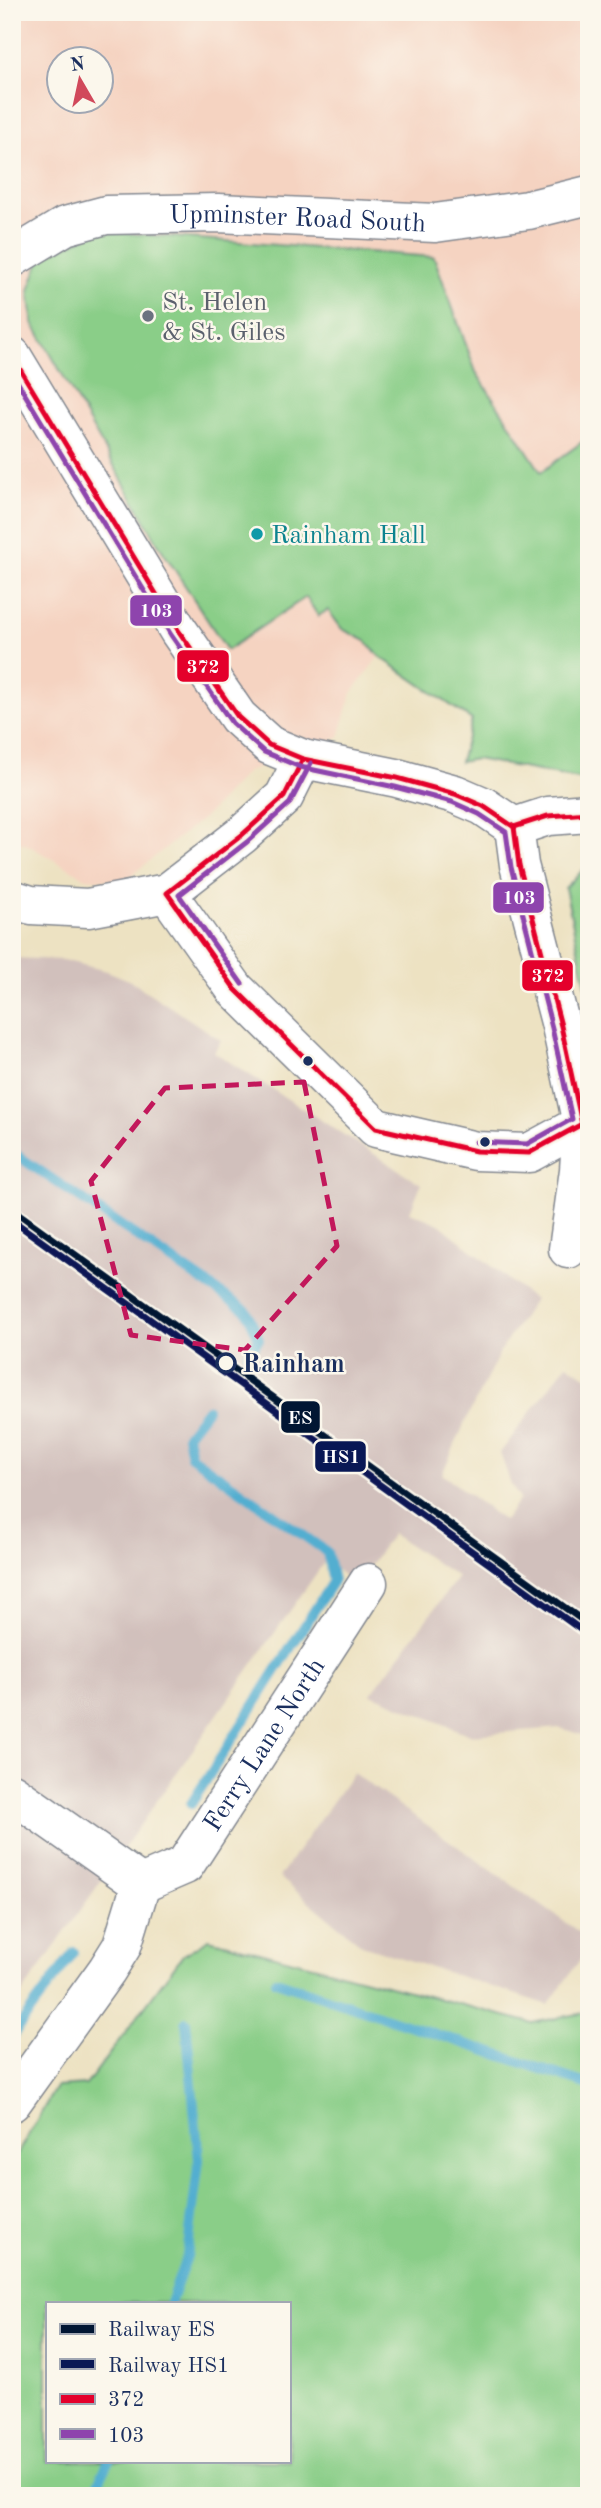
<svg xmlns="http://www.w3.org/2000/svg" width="601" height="2508" font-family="'Old Standard TT',serif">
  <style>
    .built { fill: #f5d3c1; fill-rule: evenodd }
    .industrial { fill: #d1c0bc }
    .green { fill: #8ace88; stroke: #527e73; stroke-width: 2; fill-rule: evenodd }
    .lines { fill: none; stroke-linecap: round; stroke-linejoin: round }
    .stream { stroke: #52aed0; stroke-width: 10 }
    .minor-casing { stroke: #848890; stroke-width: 41 }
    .major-casing { stroke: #848890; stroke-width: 41 }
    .minor { stroke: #fff; stroke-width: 38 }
    .major { stroke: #fff; stroke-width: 38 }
    .bus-1-casing { stroke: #fbf7ec; stroke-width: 10 }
    .bus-2-casing { stroke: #fbf7ec; stroke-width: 10 }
    .bus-1 { stroke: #e4002b; stroke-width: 5 }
    .bus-2 { stroke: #8e44ad; stroke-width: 5 }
    .rail-1-casing { stroke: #fbf7ec; stroke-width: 12 }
    .rail-2-casing { stroke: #fbf7ec; stroke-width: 12 }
    .rail-1 { stroke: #011633; stroke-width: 7 }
    .rail-2 { stroke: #091855; stroke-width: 7 }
    .marked { fill: none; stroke: #c2185b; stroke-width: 5; stroke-dasharray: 14 9; stroke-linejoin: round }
    .worship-dot { fill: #6b7280; stroke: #fbf7ec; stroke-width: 2.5 }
    .culture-dot { fill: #0f9aa8; stroke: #fbf7ec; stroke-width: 2.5 }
    .bus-dot { fill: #1b2f5e; stroke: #fbf7ec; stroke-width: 2.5 }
    .stop-dot { fill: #fbf7ec; stroke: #1b2f5e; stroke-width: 3.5 }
    .labels { text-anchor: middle; stroke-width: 5; stroke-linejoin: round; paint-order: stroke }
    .street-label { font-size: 26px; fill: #1b2f5e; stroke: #fbf7ec }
    .worship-label { font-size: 26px; fill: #5b616d; stroke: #fbf7ec; text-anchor: start }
    .culture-label { font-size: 26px; fill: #0d838f; stroke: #fbf7ec; text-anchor: start }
    .stop-label { font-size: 26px; font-weight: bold; fill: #1b2f5e; stroke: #fbf7ec; text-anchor: start }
    .line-badge { stroke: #fbf7ec; stroke-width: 2.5 }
    .badge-label { font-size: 19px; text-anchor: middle; font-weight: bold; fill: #fff }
  </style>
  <rect width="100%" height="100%" fill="#fbf7ec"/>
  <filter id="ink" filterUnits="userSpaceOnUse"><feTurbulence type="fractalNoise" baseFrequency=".0143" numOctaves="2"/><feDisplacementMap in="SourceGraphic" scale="14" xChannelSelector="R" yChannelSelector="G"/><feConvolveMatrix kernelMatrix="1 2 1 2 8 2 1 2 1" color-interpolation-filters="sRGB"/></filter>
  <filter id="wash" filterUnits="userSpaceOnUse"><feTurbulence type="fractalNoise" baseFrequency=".00686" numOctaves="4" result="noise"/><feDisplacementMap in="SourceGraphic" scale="28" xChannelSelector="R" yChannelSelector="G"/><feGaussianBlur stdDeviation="1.57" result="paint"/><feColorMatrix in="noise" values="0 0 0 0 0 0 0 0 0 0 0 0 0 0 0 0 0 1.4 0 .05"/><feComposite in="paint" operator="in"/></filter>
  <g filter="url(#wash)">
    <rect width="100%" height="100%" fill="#ede2c2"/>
    <path class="built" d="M 12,12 L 589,12 L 589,437 L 541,472 L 476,372 L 434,257 L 33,323 L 160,547 L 226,649 L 306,597 L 318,616 L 328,610 L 342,629 L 366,641 L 379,656 L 352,693 L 339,737 L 248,771 L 208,814 L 123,882 L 86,878 L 24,843 L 12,845 ZM 60,60 L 102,60 L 102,102 L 60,102 Z"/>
    <g class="industrial">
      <polygon points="12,958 63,960 107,971 129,980 221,1040 214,1052 421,1184 410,1212 439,1224 534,1300 502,1348 467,1418 442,1474 504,1521 520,1499 511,1484 500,1453 567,1364 589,1378 589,1737 560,1728 470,1735 371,1694 458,1577 392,1534 356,1585 325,1561 12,2008"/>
      <polygon points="353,1773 589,1939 589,1947 548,2005 362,1945 279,1877"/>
    </g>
    <g class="green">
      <polygon points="97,231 434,257 476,372 541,472 589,437 589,781 476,759 460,762 472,720 379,656 366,641 342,629 328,610 318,616 306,597 227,650 160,547 33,323 29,290 41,258"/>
      <polygon points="589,864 589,1000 565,888"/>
      <path d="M 209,1939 L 532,2023 L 589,2012 L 589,2496 L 12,2496 L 12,2163 L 56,2087 L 86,2085 L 183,1955 ZM 47,2303 L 289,2303 L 289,2461 L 47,2461 Z"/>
    </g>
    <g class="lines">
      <g class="stream">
        <polyline points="12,1152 247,1311 259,1339 248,1354"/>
        <polyline points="191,1804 333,1581 327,1552 191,1456 187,1435 207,1409"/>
        <polyline points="276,1981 589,2085"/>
        <polyline points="12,2036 74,1952"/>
        <polyline points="170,2303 187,2256 199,2160 186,2022"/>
        <polyline points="92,2496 109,2461"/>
      </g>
    </g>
  </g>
  <g filter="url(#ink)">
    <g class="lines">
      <defs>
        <g id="minor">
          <path id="s1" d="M 12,258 L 65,226 L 106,215 L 218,213 L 435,223 L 528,210 L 589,195"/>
          <polyline points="514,827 519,865 561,1026 582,1124 579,1170 568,1249"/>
          <polyline points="167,893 235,989 376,1128 476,1151 529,1153 582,1124"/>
          <polyline points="12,899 31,905 88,908 167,893 242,835 284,797 303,759"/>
          <polyline points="12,1793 141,1884 122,1946 107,1970 12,2102"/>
          <path id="s2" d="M 141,1884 L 185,1865 L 368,1583"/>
        </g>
        <polyline id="major" points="12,356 178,630 238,717 269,745 303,759 397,778 455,794 483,806 514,827 548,816 589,813"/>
      </defs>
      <use href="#minor" class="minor-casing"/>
      <use href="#major" class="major-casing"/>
      <use href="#minor" class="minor"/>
      <use href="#major" class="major"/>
      <defs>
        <g id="bus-1">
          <polyline points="12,356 178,630 238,717 269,745 303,759 397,778 455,794 483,806 514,827"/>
          <polyline points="303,759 284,797 242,835 167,893 235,989 376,1128 476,1151 529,1153 582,1124 561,1026 519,865 514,827"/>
          <polyline points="514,827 548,816 589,813"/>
        </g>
        <g id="bus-2">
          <polyline points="12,373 171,635 232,723 264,752 300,767 395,787 452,802 479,814 506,832 511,867 552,1028 572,1119 527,1144 476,1142"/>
          <polyline points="242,984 179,895 247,842 290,803 311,763"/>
        </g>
      </defs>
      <use href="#bus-1" class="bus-1-casing"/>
      <use href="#bus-2" class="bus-2-casing"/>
      <use href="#bus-1" class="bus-1"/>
      <use href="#bus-2" class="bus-2"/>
      <defs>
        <polyline id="rail-1" points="12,1209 589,1625"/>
        <polyline id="rail-2" points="12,1220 584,1632"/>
      </defs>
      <use href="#rail-1" class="rail-1-casing"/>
      <use href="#rail-2" class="rail-2-casing"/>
      <use href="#rail-1" class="rail-1"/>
      <use href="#rail-2" class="rail-2"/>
    </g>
  </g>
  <path class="marked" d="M 304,1082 L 337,1246 L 245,1350 L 131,1335 L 91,1181 L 165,1088 Z"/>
  <circle class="worship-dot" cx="148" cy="316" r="7"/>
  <circle class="culture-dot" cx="257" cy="534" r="7"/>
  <g class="bus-dot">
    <circle cx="308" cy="1061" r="6"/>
    <circle cx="485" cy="1142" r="6"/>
  </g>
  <circle class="stop-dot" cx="226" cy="1363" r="9"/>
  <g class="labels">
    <g class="street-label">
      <text dy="9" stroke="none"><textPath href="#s1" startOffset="296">Upminster Road South</textPath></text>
      <text dy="9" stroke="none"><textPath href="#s2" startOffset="192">Ferry Lane North</textPath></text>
    </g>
    <g class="worship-label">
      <text x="162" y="310">St. Helen<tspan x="162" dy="30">&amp; St. Giles</tspan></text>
    </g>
    <g class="culture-label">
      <text x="271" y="543">Rainham Hall</text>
    </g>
    <g class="stop-label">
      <text x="242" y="1372">Rainham</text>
    </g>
  </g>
  <g class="line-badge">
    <rect x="129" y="594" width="54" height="33" rx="7" fill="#8e44ad"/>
    <rect x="176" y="649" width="54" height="34" rx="7" fill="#e4002b"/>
    <rect x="492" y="881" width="53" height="33" rx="7" fill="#8e44ad"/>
    <rect x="521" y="959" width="53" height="33" rx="7" fill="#e4002b"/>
    <rect x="280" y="1400" width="41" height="34" rx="7" fill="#011633"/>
    <rect x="314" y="1440" width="53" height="33" rx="7" fill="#091855"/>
  </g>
  <g class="badge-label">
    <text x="156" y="617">103</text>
    <text x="203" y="673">372</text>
    <text x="519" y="904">103</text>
    <text x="548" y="982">372</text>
    <text x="300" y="1424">ES</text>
    <text x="341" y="1463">HS1</text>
  </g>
  <rect width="601" height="2508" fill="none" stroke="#fbf7ec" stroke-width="42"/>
  <rect x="46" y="2302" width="245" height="161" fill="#fbf7ec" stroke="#a1a7b3" stroke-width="2"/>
  <rect x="60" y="2324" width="35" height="10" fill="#011633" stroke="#a1a7b3" stroke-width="2"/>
  <text x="108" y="2336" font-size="21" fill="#1b2f5e">Railway ES</text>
  <rect x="60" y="2359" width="35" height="10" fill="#091855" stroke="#a1a7b3" stroke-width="2"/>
  <text x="108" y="2372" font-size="21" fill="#1b2f5e">Railway HS1</text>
  <rect x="60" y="2394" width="35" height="10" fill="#e4002b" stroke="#a1a7b3" stroke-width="2"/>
  <text x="108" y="2406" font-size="21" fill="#1b2f5e">372</text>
  <rect x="60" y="2429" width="35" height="10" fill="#8e44ad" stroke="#a1a7b3" stroke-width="2"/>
  <text x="108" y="2442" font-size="21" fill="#1b2f5e">103</text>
  <g transform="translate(80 80) rotate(351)"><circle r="33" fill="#fbf7ec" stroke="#a1a7b3" stroke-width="2"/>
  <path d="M0-5L12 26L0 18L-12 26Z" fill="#d1495b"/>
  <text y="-10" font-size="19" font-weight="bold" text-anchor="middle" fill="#1b2f5e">N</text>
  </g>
</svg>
